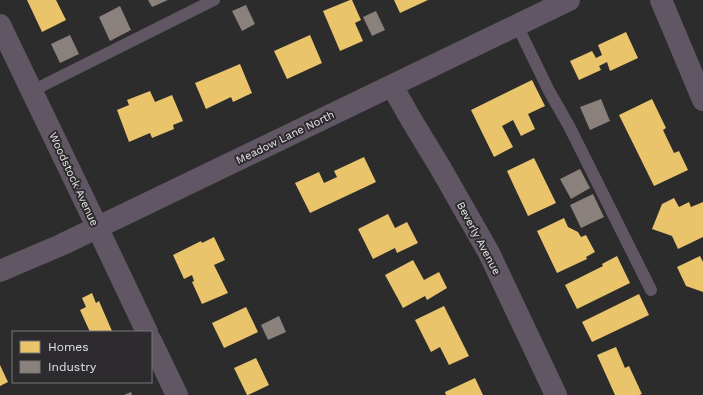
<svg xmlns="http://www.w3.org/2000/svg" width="703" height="395" font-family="'Work Sans',sans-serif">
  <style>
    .homes { fill: #e9c46a }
    .industry { fill: #8a817c }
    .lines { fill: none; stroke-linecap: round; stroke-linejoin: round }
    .lane { stroke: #615664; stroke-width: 12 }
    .street { stroke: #615664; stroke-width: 22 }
    .labels { text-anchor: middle; stroke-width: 4; stroke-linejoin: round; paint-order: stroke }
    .street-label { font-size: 11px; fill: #e7e6e8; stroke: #2d2b2e }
  </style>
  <rect width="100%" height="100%" fill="#2d2c2d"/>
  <g class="homes">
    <polygon points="27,0 56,0 66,20 42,32"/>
    <polygon points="350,0 352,0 361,20 355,23 363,41 340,51 323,11"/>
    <polygon points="394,0 428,0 400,13"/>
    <polygon points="626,32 638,58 610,71 607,62 599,66 601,70 579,80 570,61 592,51 596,58 602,55 598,45"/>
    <polygon points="310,35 322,63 287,79 274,51"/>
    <polygon points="240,64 252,93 233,102 231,97 206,109 195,83"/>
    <polygon points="532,80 545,106 528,114 535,129 521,136 513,120 502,126 513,147 494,157 471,110"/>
    <polygon points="150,91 155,102 172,95 183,121 173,125 174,129 152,138 150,133 129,142 117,110 129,105 127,100"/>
    <polygon points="652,99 666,128 663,130 674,153 679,151 688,170 654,186 619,115"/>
    <polygon points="364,157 376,182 310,213 295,183 319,172 324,183 337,177 334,171"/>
    <polygon points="534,158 556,203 528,216 507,171"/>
    <polygon points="674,198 679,207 689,202 691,207 703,202 703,237 678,249 672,236 652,229 662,204"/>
    <polygon points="388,214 395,228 407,222 418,243 397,253 395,248 373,259 358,229"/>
    <polygon points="564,218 568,227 578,232 581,237 586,235 595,252 586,257 587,259 557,273 537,231"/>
    <polygon points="214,237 225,260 214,265 228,293 202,304 192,282 194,281 192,275 184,279 173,255 201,241 202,243"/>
    <polygon points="617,256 630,283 577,309 565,285 603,266 602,264"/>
    <polygon points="700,256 703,262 703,292 686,286 677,267"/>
    <polygon points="413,260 424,280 439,272 447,288 427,300 425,296 403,308 385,275"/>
    <polygon points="92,293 96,303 99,301 112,331 109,332 90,332 80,310 86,307 82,298"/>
    <polygon points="639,294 649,315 592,342 582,322"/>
    <polygon points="444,306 469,356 449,365 440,347 431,352 415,320"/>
    <polygon points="246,307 258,332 224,348 212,323"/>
    <polygon points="616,347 625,368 629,366 642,394 639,395 615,395 597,355"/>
    <polygon points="256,358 269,385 248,395 247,395 234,368"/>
    <polygon points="0,365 8,382 0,386"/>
    <polygon points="475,378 483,395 446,395 445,392"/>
  </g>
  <g class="industry">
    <polygon points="148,0 168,0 152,7"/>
    <polygon points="246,5 255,24 242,31 232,11"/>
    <polygon points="120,6 131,30 110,41 99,17"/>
    <polygon points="376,11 385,30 372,36 363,17"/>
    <polygon points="70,35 79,54 60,63 51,44"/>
    <polygon points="601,99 610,121 590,130 580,107"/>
    <polygon points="580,169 590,188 571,199 560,179"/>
    <polygon points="593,194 604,217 581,228 570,205"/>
    <polygon points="279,316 286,332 268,340 261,325"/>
    <polygon points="131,392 132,395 124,395"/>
  </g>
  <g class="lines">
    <g class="lane">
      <polyline points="517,25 549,91 569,126 651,290"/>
      <polyline points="32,91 214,0"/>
    </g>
    <g class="street">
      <polyline points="661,0 703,100"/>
      <polyline points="0,25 90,212 147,332"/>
      <polyline points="392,86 412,121 440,167 489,253 556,395"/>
      <polyline points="0,271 61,245 569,0"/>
      <polyline points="151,341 177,395"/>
    </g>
  </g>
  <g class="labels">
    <g class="street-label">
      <text transform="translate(285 137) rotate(-26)" y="4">Meadow Lane North</text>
      <text transform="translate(74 179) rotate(65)" y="4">Woodstock Avenue</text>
      <text transform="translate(479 238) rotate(62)" y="4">Beverly Avenue</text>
    </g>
  </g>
  <rect x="12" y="331" width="140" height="52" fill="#2d2b2e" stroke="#777678"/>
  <rect x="20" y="341" width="20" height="12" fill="#e9c46a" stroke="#777678"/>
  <text x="48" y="351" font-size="12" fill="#e7e6e8">Homes</text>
  <rect x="20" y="361" width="20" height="12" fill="#8a817c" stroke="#777678"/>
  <text x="48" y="371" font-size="12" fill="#e7e6e8">Industry</text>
</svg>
